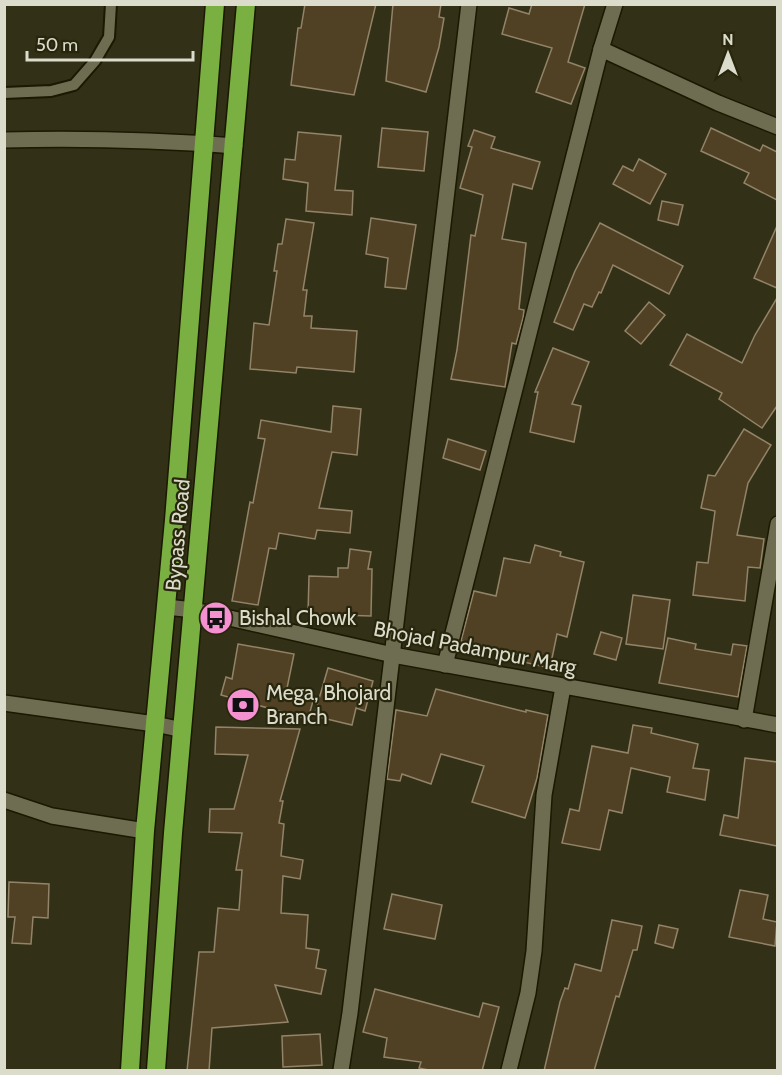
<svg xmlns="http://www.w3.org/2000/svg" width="782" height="1075" font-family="Cabin,sans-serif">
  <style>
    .building { fill: #514124; stroke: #928369; stroke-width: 1.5 }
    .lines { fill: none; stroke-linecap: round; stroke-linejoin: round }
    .lane-casing { stroke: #1a1901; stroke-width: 14 }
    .street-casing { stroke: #1a1901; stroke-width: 18 }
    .secondary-casing { stroke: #1a1901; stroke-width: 18 }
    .highway-casing { stroke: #1a1901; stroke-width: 21 }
    .lane { stroke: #6e6d51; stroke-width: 10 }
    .street { stroke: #6e6d51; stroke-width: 15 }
    .secondary { stroke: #6e6d51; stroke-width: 15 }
    .highway { stroke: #7ab042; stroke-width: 18 }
    .labels { text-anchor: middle; stroke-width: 4.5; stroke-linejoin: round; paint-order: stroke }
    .street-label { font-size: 21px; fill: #dcdccc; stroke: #28270d }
    .poi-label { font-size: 21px; fill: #dcdccc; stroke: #28270d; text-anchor: start }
  </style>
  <rect width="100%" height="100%" fill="#323117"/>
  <g class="building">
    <polygon points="305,4 376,4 354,95 291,85 298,28 301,28"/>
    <polygon points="393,4 441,4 439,17 444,18 439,47 426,92 386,81"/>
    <polygon points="532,4 585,4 568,62 585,68 571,104 536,92 552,48 502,34 509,8 529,14"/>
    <polygon points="382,128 428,132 424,171 378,167"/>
    <polygon points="711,128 760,151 763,145 777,152 777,200 744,183 749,173 701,151"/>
    <polygon points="474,130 495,137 491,148 540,162 532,189 513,184 502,239 526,243 519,309 524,310 523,318 516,344 512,343 505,387 451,379 457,350 471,235 475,236 483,195 460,188 472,147 468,146"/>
    <polygon points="298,132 341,136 335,190 353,191 352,215 306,211 308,183 283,179 285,159 295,160"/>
    <polygon points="639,159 666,174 650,204 613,184 623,166 633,171"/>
    <polygon points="662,201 683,205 678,225 658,220"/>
    <polygon points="371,218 416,225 406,289 385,287 388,258 366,254"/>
    <polygon points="286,219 314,223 303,290 307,290 304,316 312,316 311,328 357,331 354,372 297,367 296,373 250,369 254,323 269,325 277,271 274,271 278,244 282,244"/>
    <polygon points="600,223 683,266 669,294 613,265 601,293 599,292 592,307 584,304 573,330 554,322 575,271"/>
    <polygon points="777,226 777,288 754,278"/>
    <polygon points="777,298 777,406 762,428 719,399 722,393 670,365 687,334 742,363 755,335"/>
    <polygon points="649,302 665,315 641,344 625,331"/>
    <polygon points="553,348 589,362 572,404 581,406 574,442 530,432 538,392 535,392"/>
    <polygon points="333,406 361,409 357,455 332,452 319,508 352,511 350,533 317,530 315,539 279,533 276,549 269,548 258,605 232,601 250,502 253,503 265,439 258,438 261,420 331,432"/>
    <polygon points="744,429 771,445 748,483 737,535 764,539 760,568 748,567 745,601 693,595 697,562 708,563 715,511 701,508 708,475 715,476"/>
    <polygon points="448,439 486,451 480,470 443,458"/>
    <polygon points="535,545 561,552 560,556 584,562 567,637 557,634 550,668 519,661 520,655 461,641 474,591 496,596 504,558 530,563"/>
    <polygon points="350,549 371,552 368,569 372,569 371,616 308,614 309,576 338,577 338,568 348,568"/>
    <polygon points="633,595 670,600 663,649 626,644"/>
    <polygon points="601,632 622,638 616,660 594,654"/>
    <polygon points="668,638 696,644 695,649 731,655 733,644 747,646 738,697 659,683"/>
    <polygon points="238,644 294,654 286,693 313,701 308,719 221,695 226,677 232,679"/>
    <polygon points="328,668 373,681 365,711 356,708 352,725 314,716"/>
    <polygon points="436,689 526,712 526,710 548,715 537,778 525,818 472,802 484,766 441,754 431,784 402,774 400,781 387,779 396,710 427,716"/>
    <polygon points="633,725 652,728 651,733 698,744 693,768 709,770 705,800 667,792 670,777 631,768 622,813 609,810 600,850 562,843 570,809 579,811 592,746 628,753"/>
    <polygon points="216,727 300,729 280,801 283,801 279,823 284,824 281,856 303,860 300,879 283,876 281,913 308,915 306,948 319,950 316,968 326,970 321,994 275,985 288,1022 212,1028 209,1071 187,1071 199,952 214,952 218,908 239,910 242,870 236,870 242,833 209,832 210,809 234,809 248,755 215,754"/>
    <polygon points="745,758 777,762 777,846 720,835 724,815 738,818"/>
    <polygon points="9,882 49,884 48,918 33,917 31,944 12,943 15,917 8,917"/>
    <polygon points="740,890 768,895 763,919 777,922 775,946 729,937"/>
    <polygon points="392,894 442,905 435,939 384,929"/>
    <polygon points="612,920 642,926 637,950 633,950 619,997 616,996 594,1071 544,1071 560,1002 565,988 568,989 575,964 601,971"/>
    <polygon points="659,925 678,929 673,948 655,943"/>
    <polygon points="375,989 479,1017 483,1003 499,1007 482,1071 433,1071 419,1068 421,1062 384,1057 387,1038 363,1032"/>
    <polygon points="320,1034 322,1065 283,1067 282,1036"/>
  </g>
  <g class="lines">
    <defs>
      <polyline id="lane" points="4,93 51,91 74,85 95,61 109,37 111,4"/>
      <g id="street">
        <polyline points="601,49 718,103 778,127"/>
        <path d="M 4,140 C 82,138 158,140 235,146"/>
        <polyline points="445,665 601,49 615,4"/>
        <polyline points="744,720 778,524"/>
        <polyline points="4,800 52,816 145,831"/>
        <polyline points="341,1070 350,1013 469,4"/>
        <polyline points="509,1070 528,993 534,951 544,795 563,687"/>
      </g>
      <g id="secondary">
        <polyline points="166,607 194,610 393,655 778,725"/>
        <polyline points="4,703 155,724 183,730"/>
      </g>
      <g id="highway">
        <polyline points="130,1070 145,831 174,520 215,4"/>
        <polyline points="156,1070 173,833 246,4"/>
      </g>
    </defs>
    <use href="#lane" class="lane-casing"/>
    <use href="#street" class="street-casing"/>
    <use href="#secondary" class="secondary-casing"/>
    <use href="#highway" class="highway-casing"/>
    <use href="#lane" class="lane"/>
    <use href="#street" class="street"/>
    <use href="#secondary" class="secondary"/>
    <use href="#highway" class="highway"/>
  </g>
  <defs>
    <symbol id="bus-disc" viewBox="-11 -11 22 22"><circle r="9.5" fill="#f590d1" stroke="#28270d"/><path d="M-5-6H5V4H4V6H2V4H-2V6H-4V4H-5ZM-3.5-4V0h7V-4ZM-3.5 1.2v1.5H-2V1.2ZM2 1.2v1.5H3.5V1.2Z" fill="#111"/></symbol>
    <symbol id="bank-disc" viewBox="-11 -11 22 22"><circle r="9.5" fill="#f590d1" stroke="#28270d"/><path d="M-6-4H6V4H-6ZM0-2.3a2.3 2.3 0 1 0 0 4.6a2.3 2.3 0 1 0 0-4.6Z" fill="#111"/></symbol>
  </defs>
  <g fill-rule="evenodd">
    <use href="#bus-disc" x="197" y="599" width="38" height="38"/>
    <use href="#bank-disc" x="224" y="686" width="38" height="38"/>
  </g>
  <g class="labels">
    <g class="street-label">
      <text transform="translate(178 535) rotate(-85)" y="7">Bypass Road</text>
      <text transform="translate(475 648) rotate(11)" y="7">Bhojad Padampur Marg</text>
    </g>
    <g class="poi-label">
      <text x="239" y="625">Bishal Chowk</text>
      <text x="266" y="700">Mega, Bhojard<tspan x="266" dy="24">Branch</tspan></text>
    </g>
  </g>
  <rect width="782" height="1075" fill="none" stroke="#dcdccc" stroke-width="12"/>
  <g transform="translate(728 54)" stroke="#28270d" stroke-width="4.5" paint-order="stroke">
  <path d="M0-4.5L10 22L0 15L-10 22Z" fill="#dcdccc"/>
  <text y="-9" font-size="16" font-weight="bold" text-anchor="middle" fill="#dcdccc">N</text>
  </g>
  <path d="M27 51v9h166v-9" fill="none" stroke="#dcdccc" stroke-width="3"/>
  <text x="36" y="51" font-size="18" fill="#dcdccc" stroke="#28270d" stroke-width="4.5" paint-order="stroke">50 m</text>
</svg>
